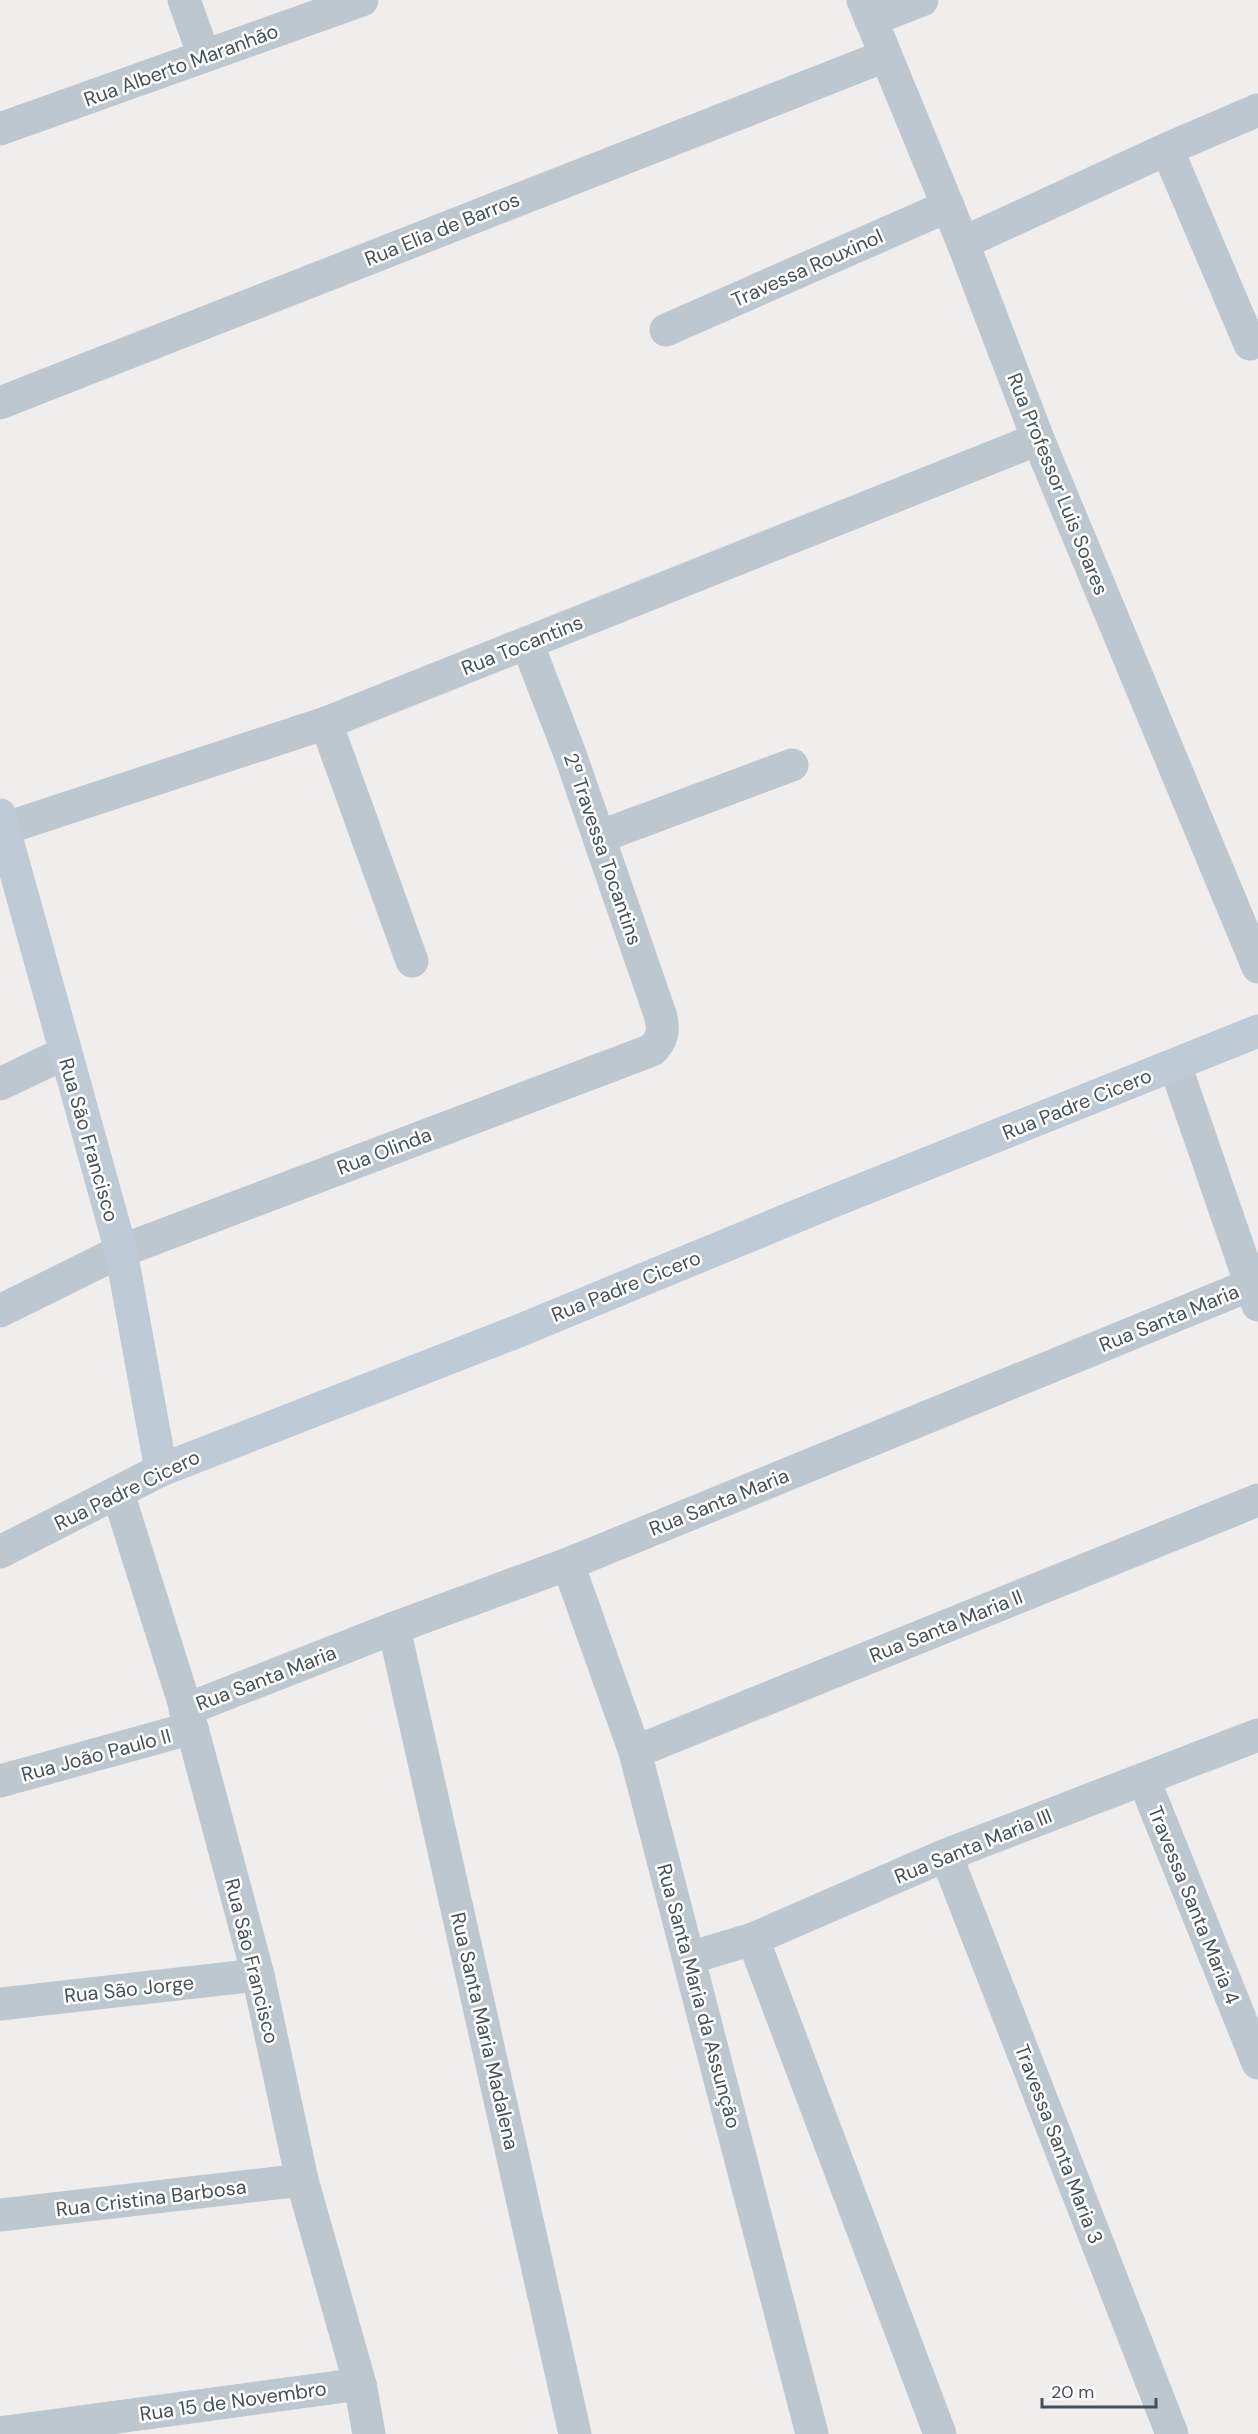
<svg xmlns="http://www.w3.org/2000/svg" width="1258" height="2434" font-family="'DM Sans',sans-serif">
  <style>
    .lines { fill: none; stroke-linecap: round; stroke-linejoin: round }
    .street { stroke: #bdc7d0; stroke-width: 33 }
    .secondary { stroke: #bfcad7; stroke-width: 33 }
    .labels { text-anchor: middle; stroke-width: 5; stroke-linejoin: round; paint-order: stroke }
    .street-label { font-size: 20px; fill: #45505b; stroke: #fff }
  </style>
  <rect width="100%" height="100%" fill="#f0eded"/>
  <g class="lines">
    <g class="street">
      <polyline points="184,0 204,56"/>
      <polyline points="863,0 963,243 1038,439 1258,967"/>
      <polyline points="871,20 922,0"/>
      <polyline points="0,129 362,0"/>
      <polyline points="1167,149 1250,344"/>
      <polyline points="963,243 1167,149 1258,110"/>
      <polyline points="666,330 948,206"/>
      <polyline points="0,403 885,56"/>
      <polyline points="326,723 412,961"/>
      <polyline points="0,830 326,723 1038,439"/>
      <polyline points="599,837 792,765"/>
      <polyline points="1175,1065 1258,1305"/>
      <polyline points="0,1084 65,1053"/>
      <path d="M 0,1311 L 121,1251 L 652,1050 C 662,1040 664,1031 661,1017 L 570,754 L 527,643"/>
      <polyline points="118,1493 192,1728 258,1975 302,2180 360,2384 369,2434"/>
      <polyline points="0,1552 161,1470"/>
      <polyline points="568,1564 635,1752 812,2434"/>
      <polyline points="394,1628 575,2434"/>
      <polyline points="185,1710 394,1628 568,1564 1250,1285"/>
      <polyline points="635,1752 1258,1500"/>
      <polyline points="1144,1780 1258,2063"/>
      <polyline points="0,1781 192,1728"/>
      <polyline points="946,1855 1172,2434"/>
      <polyline points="753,1939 940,2434"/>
      <polyline points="689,1958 753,1939 946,1855 1258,1735"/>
      <polyline points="0,2004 258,1975"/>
      <polyline points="0,2215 302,2180"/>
      <polyline points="0,2433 360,2384"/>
    </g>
    <polyline class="secondary" points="0,815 121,1251 161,1470 511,1334 831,1202 1258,1031"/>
  </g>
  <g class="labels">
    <g class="street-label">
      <text transform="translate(181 65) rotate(-20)" y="7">Rua Alberto Maranhão</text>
      <text transform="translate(442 229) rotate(-22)" y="7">Rua Elia de Barros</text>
      <text transform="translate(807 268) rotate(-24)" y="7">Travessa Rouxinol</text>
      <text transform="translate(1058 484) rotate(68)" y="7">Rua Professor Luis Soares</text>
      <text transform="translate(522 645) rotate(-22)" y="7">Rua Tocantins</text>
      <text transform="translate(603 849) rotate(71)" y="7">2ª Travessa Tocantins</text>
      <text transform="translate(1077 1104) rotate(-22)" y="7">Rua Padre Cicero</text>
      <text transform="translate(89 1140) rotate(74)" y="7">Rua São Francisco</text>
      <text transform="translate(384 1151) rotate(-21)" y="7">Rua Olinda</text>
      <text transform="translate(626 1286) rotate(-22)" y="7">Rua Padre Cicero</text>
      <text transform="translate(1169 1318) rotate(-22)" y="7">Rua Santa Maria</text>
      <text transform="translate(127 1490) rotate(-26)" y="7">Rua Padre Cicero</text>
      <text transform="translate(719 1502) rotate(-22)" y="7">Rua Santa Maria</text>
      <text transform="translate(946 1626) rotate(-22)" y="7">Rua Santa Maria II</text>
      <text transform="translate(266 1678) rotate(-21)" y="7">Rua Santa Maria</text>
      <text transform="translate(96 1755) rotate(-15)" y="7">Rua João Paulo II</text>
      <text transform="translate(973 1846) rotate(-22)" y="7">Rua Santa Maria III</text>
      <text transform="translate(1194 1905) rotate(68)" y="7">Travessa Santa Maria 4</text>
      <text transform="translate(252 1961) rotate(76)" y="7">Rua São Francisco</text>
      <text transform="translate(129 1989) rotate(-6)" y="7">Rua São Jorge</text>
      <text transform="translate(699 1996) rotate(75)" y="7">Rua Santa Maria da Assunção</text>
      <text transform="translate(485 2031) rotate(77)" y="7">Rua Santa Maria Madalena</text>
      <text transform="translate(1059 2144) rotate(69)" y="7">Travessa Santa Maria 3</text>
      <text transform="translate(151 2198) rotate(-7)" y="7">Rua Cristina Barbosa</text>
      <text transform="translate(233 2401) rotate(-8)" y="7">Rua 15 de Novembro</text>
    </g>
  </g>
  <path d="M1042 2398v9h114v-9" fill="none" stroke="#45505b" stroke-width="3"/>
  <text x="1051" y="2398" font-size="18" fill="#45505b" stroke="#ffffff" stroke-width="4.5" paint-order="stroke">20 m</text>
</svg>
